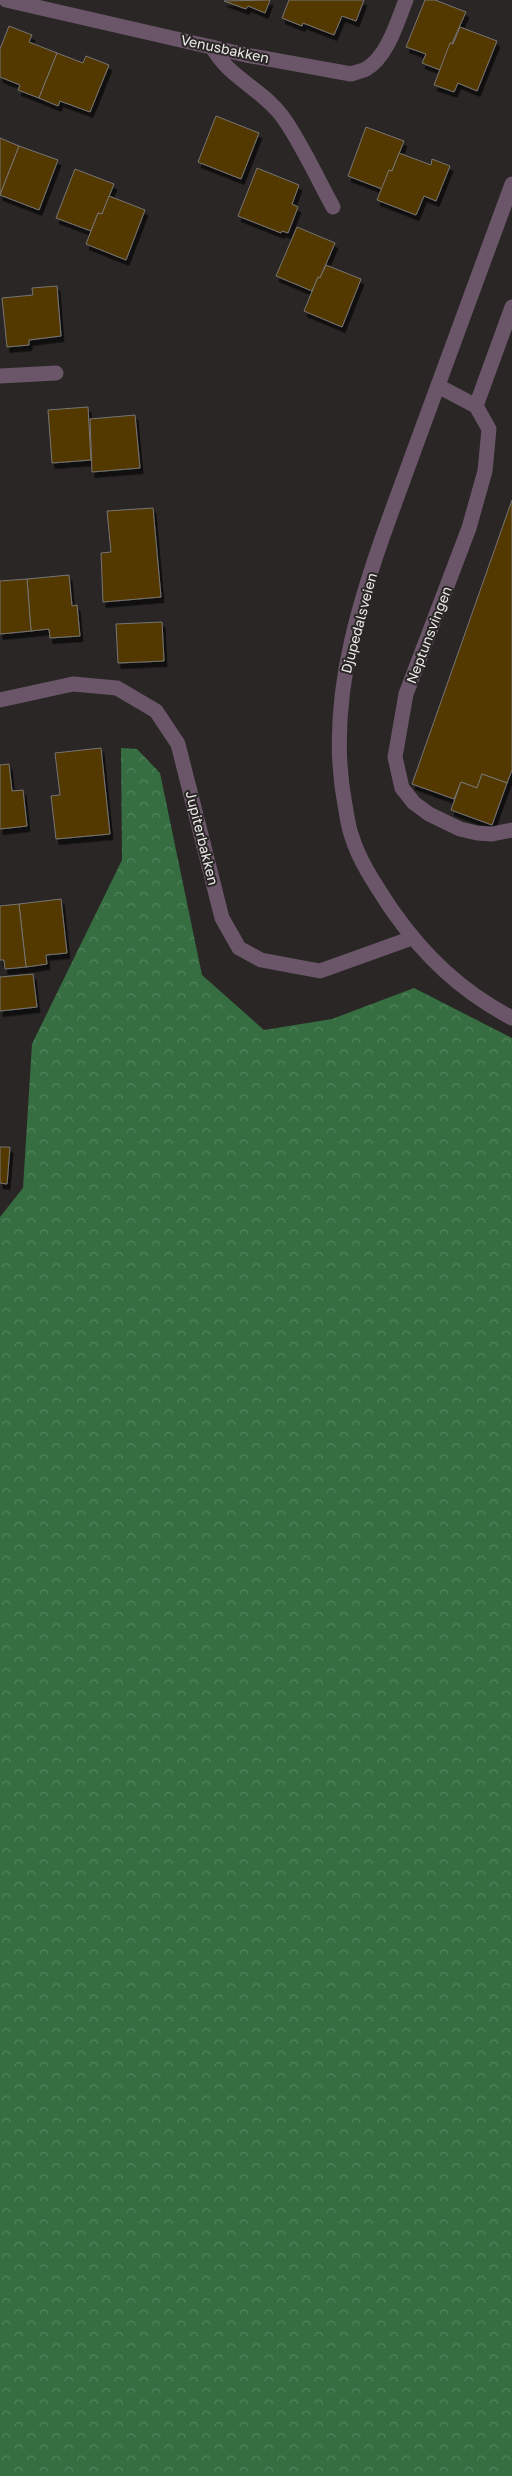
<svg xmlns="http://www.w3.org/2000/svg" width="512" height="2476" font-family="'Golos Text',sans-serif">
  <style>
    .forest { fill: url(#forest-crowns) }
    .building { fill: #533701; stroke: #777573; filter: url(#shadow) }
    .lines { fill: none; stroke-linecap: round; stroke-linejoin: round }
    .minor { stroke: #6b5569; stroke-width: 15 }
    .labels { text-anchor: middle; stroke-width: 4; stroke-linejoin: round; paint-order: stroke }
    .street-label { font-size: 14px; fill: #eceae9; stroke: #292625 }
  </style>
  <defs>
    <pattern id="forest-crowns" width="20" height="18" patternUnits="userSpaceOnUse" patternTransform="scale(1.25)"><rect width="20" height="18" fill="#366e41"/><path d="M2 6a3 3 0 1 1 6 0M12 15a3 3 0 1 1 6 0" fill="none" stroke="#53835c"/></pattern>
    <filter id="shadow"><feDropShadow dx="3" dy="5.5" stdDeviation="0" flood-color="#0009"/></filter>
  </defs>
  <rect width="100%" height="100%" fill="#292625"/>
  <polygon class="forest" points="121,748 137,749 160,773 202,975 264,1030 332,1019 414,988 512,1038 512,2476 0,2476 0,1217 23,1188 32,1044 122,860"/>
  <g class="building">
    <polygon points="270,0 265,13 248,6 246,9 224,1"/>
    <polygon points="289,0 364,0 356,21 342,16 334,35 303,23 302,26 282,18"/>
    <polygon points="425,0 435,0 466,12 440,70 422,63 426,54 406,47"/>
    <polygon points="9,26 32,35 29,42 57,53 39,98 18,90 20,85 0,77 0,49"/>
    <polygon points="460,27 497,41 477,91 458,83 454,92 434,85 450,43 453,44"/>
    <polygon points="57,53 83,63 86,56 109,65 90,112 60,101 58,106 39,98"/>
    <polygon points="216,116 259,133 241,179 198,162"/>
    <polygon points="366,127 404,141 392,171 389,170 382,189 348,176"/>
    <polygon points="0,138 19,146 0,195"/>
    <polygon points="19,146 58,160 39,210 0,195"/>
    <polygon points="399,153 431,165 432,159 450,166 436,201 424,196 416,215 377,200 389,170 392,171"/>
    <polygon points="257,168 299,185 292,204 298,207 288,233 282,231 281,233 238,216"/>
    <polygon points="75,169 114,184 102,214 98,213 91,231 56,218"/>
    <polygon points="109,196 145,210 126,260 86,244 98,213 102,214"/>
    <polygon points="297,227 335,243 320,278 318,277 312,291 276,276"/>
    <polygon points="326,265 361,279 342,327 304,311 318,277 320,278"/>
    <polygon points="57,286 61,336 29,340 29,345 7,347 2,298 33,295 32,288"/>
    <polygon points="88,407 91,460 52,463 48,410"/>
    <polygon points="135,415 140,468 92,472 90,419"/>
    <polygon points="512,500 512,770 507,783 482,774 477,788 461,782 454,799 412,784"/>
    <polygon points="153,508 161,597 103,602 101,553 111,552 107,511"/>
    <polygon points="69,575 72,606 77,605 80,636 50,638 49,629 31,631 27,579"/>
    <polygon points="27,579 31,631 0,634 0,581"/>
    <polygon points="162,622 164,661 118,663 116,624"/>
    <polygon points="101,748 110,834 56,839 51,796 60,795 55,753"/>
    <polygon points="9,764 12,791 23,790 27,826 0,829 0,765"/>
    <polygon points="482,774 507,783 492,825 451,810 461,782 477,788"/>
    <polygon points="61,899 67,953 46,955 47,964 26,967 19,904"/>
    <polygon points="19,904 26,967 5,969 4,960 0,960 0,906"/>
    <polygon points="33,974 37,1007 0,1011 0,977"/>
    <polygon points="0,1147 10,1147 7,1184 0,1183"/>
  </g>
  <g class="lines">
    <g class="minor">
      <path d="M 6,0 L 246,55 L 351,74 C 356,72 362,71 366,69 C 388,56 397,22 406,0"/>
      <path d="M 212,47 C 229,78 262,89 282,116 C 301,142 317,178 333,207"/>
      <path d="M 512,184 C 479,275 445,365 412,456 C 372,566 322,686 345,805 C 347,815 348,827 352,837 C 360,863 377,887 392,910 C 425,957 461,991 512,1018"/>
      <polyline points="0,376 56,373"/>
      <polyline points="438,386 476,406 489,429 485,471 469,528 406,694 395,757 402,788 414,803 429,814 460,829 477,833 492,834 512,830"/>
      <polyline points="476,406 512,307"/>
      <polyline points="0,700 73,684 117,688 156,711 178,744 222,918 239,948 261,960 320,971 412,938"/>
    </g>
  </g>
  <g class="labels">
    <g class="street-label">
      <text transform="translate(225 49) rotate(12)" y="5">Venusbakken</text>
      <text transform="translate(359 623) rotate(-75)" y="5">Djupedalsveien</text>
      <text transform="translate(429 635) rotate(-69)" y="5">Neptunsvingen</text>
      <text transform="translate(202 838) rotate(76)" y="5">Jupiterbakken</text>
    </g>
  </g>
</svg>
